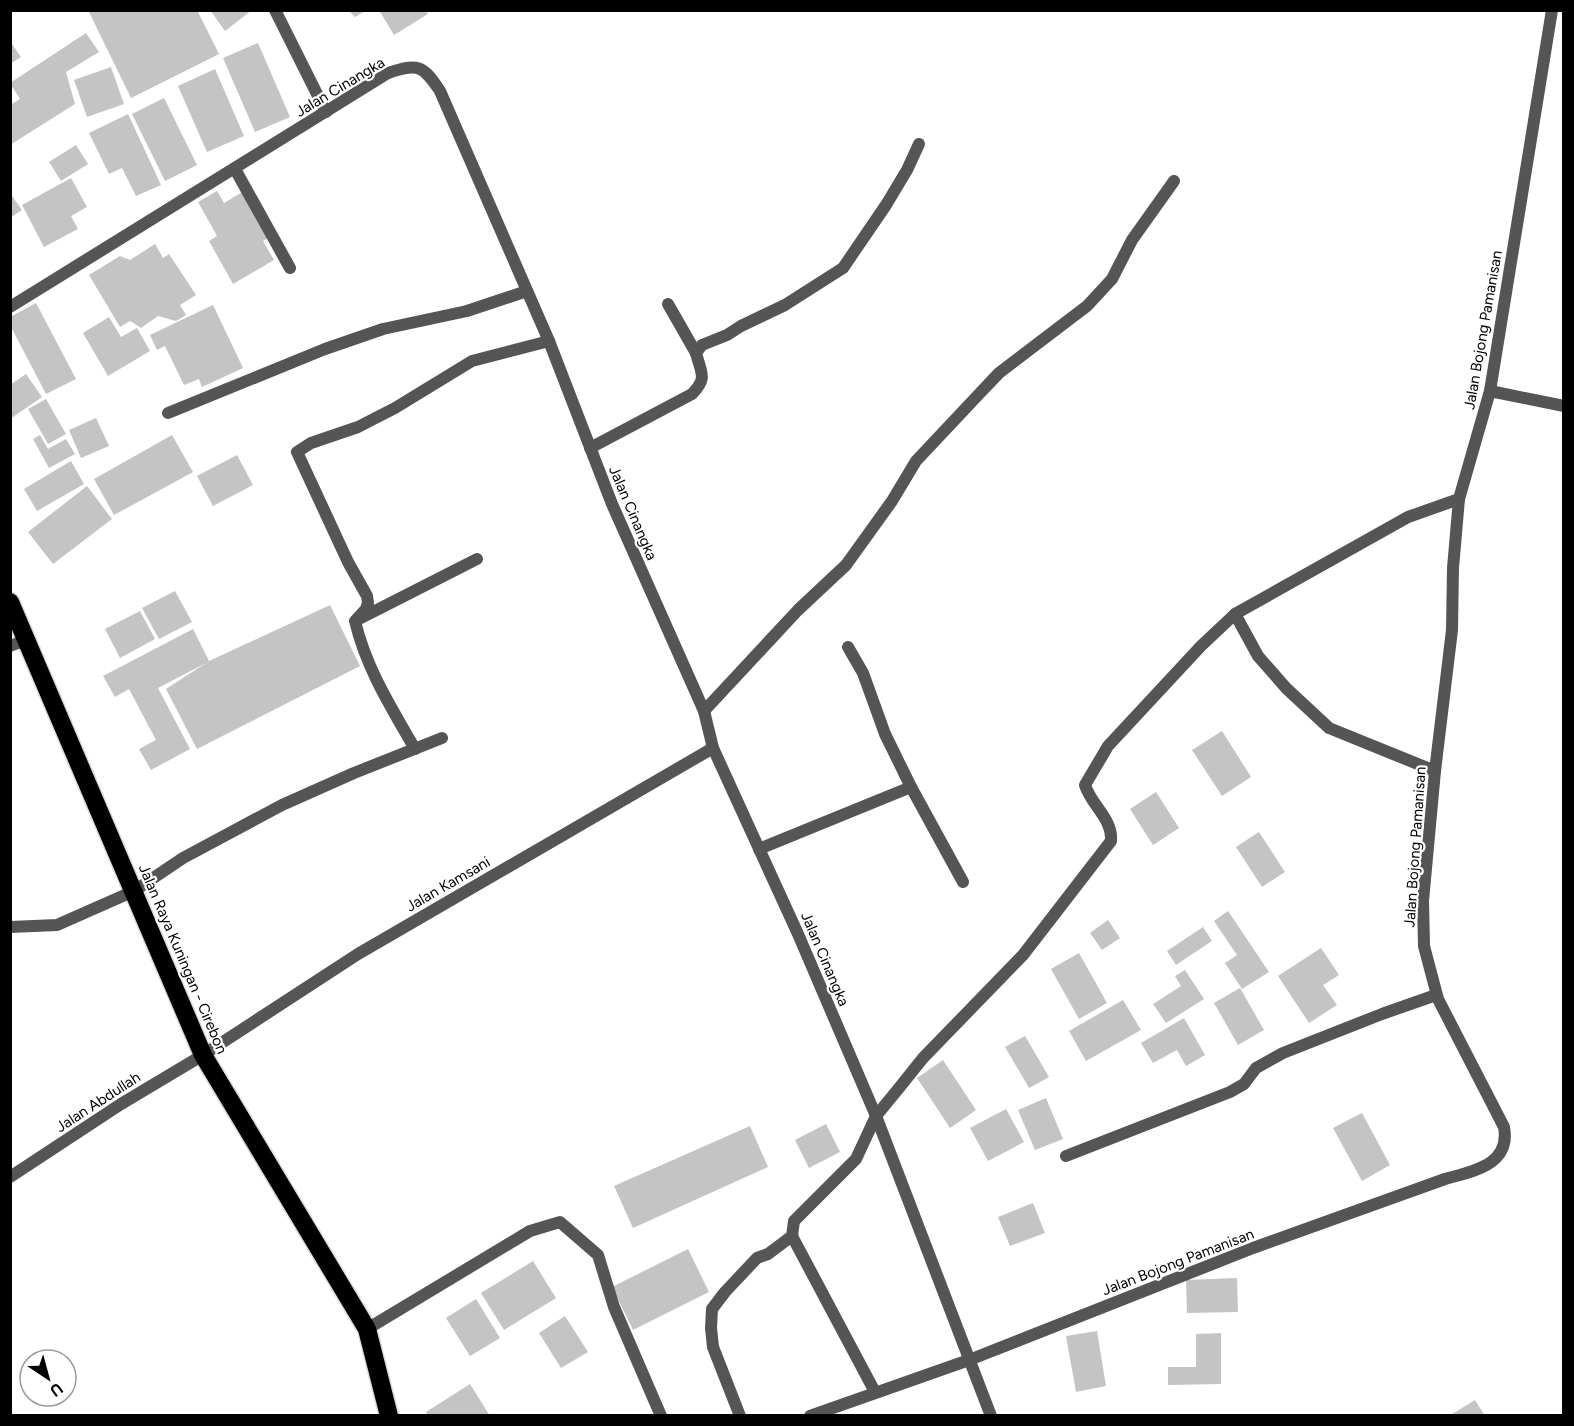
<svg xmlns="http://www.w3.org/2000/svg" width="1574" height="1426" font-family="Figtree,sans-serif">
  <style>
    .building { fill: #c4c4c4 }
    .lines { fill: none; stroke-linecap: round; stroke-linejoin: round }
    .highway-casing { stroke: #dbdbdb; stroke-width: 21 }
    .street { stroke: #555; stroke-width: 12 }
    .highway { stroke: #000; stroke-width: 18 }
    .labels { text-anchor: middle; stroke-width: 4.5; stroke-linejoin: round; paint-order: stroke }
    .street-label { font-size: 15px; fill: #000; stroke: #fff }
  </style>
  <rect width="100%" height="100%" fill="#fff"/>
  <g class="building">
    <polygon points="88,10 197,10 219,54 131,98"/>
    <polygon points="210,10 252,10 225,31"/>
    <polygon points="348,10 367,10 355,17"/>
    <polygon points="379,10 425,10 428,14 394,35"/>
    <polygon points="86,33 99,52 66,72 75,104 10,145 10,105 20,99 10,83"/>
    <polygon points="258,43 290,117 255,132 223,58"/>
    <polygon points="12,44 21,57 10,64 10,45"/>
    <polygon points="111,67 124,104 87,117 74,80"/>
    <polygon points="215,69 244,136 207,152 178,86"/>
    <polygon points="164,98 197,165 165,181 132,114"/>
    <polygon points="128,114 161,185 136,196 122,168 109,174 89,133"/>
    <polygon points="76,145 88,164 61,181 49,162"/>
    <polygon points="71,178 87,207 71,216 78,229 44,247 22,205"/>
    <polygon points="217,191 224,203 244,191 270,237 263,241 274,260 233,284 209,241 217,236 198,202"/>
    <polygon points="10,193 22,210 10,218"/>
    <polygon points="155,244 163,258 169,254 196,295 180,305 186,315 176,321 158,316 141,328 130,321 120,327 89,275 120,256 130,260"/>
    <polygon points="36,303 76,379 46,394 10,325 10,317"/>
    <polygon points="213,305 243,368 202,387 199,379 184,385 165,346 157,350 150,335"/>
    <polygon points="109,317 121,337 137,328 150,351 108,376 83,333"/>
    <polygon points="26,374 42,397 10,419 10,385"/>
    <polygon points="46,399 66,434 48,444 28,409"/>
    <polygon points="96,418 109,446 81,458 69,430"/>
    <polygon points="40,435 48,449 66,439 75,454 49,468 33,439"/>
    <polygon points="172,435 193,472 114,515 94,479"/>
    <polygon points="237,455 253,485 213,506 197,476"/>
    <polygon points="71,461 84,484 37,511 24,489"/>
    <polygon points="87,486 112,519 53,564 28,532"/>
    <polygon points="175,591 192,622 159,639 142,608"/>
    <polygon points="330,605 360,666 197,749 166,689 206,663 158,688 190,749 151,770 139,749 156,740 129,689 115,697 103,676 193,629 209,661"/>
    <polygon points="140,611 155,639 120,658 105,629"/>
    <polygon points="1222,731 1251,777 1222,796 1192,750"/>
    <polygon points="1156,792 1179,828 1153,845 1130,809"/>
    <polygon points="1259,832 1285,872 1262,887 1236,847"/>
    <polygon points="1228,911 1269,972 1242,989 1225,963 1237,955 1214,921"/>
    <polygon points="1108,920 1120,938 1102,950 1090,933"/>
    <polygon points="1203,927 1212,941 1176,965 1167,951"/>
    <polygon points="1321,948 1339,975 1323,985 1337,1005 1309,1023 1278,976"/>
    <polygon points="1079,953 1107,1003 1079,1019 1051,969"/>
    <polygon points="1185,970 1204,999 1166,1023 1153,1004 1181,986 1175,976"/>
    <polygon points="1240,988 1264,1030 1238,1045 1214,1003"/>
    <polygon points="1123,1000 1141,1030 1086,1061 1069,1031"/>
    <polygon points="1184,1018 1205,1055 1186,1066 1177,1050 1153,1063 1141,1043"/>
    <polygon points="1025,1036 1049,1077 1029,1088 1005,1047"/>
    <polygon points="943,1060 976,1110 950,1128 917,1078"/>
    <polygon points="1046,1098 1063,1139 1035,1150 1018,1110"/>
    <polygon points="1006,1109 1024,1142 988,1161 970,1128"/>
    <polygon points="1362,1113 1390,1165 1362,1181 1333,1128"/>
    <polygon points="826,1124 840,1152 809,1168 795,1140"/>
    <polygon points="750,1126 768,1167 633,1228 614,1186"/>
    <polygon points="1033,1203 1045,1233 1010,1246 998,1217"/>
    <polygon points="688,1249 709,1292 633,1330 612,1287"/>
    <polygon points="533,1261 556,1298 504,1330 481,1293"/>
    <polygon points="1237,1278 1238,1312 1187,1313 1186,1280"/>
    <polygon points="476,1299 500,1338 470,1356 446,1318"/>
    <polygon points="565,1316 588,1352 561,1368 539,1333"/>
    <polygon points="1097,1331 1106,1386 1076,1392 1066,1336"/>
    <polygon points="1221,1333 1221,1384 1168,1385 1168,1367 1196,1367 1196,1334"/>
    <polygon points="470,1384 490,1416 428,1416 426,1412"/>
    <polygon points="1475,1400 1485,1416 1449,1416"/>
  </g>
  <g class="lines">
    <defs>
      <polyline id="highway" points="10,602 203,1055 367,1329 389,1416"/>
    </defs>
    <use href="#highway" class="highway-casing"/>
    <g class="street">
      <polyline points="275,10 326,112"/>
      <polyline points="235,169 290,268"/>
      <polyline points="668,304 696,353"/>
      <path d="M 10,307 L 388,73 C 418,63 423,65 440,91 L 549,341 L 612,504 L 704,711 L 713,748 L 798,934 L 876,1116 L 991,1416"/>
      <polyline points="1490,391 1564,406"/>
      <polyline points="168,413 325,349 383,329 467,311 527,291"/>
      <path d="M 590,448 L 692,394 C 708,378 701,373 696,353 L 702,345 L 727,335 L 741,326 L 785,305 L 843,268 L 886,205 L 907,170 L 919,144"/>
      <polyline points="1235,614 1258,656 1286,688 1329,728 1435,771"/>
      <polyline points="361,618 477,559"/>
      <polyline points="10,646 26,640"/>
      <polyline points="848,647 863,673 885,734 911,787 963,882"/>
      <polyline points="704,711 798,610 846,565 892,501 916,461 980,393 999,373 1087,306 1112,279 1132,240 1174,181"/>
      <path d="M 415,749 C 391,707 366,668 355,621 L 366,609 L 368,603 L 367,596 L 348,562 L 297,452 L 311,443 L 358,427 L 395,408 L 472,361 L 549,341"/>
      <polyline points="759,849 911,787"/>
      <polyline points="10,927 57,925 134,891 183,858 282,805 354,773 442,738"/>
      <polyline points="1066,1156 1230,1092 1244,1084 1256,1068 1283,1053 1382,1014 1436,995"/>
      <polyline points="10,1177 121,1104 203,1055 358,954 713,748"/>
      <polyline points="792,1236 875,1392"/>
      <polyline points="367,1329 530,1231 560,1222 598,1255 614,1307 661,1416"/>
      <path d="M 740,1416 L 713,1347 L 711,1328 L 712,1309 L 725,1292 L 757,1258 L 768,1254 L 792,1236 L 794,1221 L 856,1159 L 876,1116 L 899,1088 L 923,1058 L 1023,955 L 1111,841 C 1113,819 1091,805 1085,785 L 1108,746 L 1201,646 L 1235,614 L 1408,517 L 1459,499"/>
      <path d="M 810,1416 L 969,1360 L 1253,1248 L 1445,1179 C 1473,1171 1511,1165 1504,1127 L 1438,999 L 1424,946 L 1423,901 L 1435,771 L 1452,630 L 1453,568 L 1459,499 L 1490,391 L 1552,10"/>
    </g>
    <use href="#highway" class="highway"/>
  </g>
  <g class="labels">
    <g class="street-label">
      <text transform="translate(340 87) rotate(-31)" y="5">Jalan Cinangka</text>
      <text transform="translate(1483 330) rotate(-80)" y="5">Jalan Bojong Pamanisan</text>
      <text transform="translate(633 513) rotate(67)" y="5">Jalan Cinangka</text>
      <text transform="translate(1415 847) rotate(-86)" y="5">Jalan Bojong Pamanisan</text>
      <text transform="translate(448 884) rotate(-30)" y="5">Jalan Kamsani</text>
      <text transform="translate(183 959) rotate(67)" y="5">Jalan Raya Kuningan - Cirebon</text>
      <text transform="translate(825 959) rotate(67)" y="5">Jalan Cinangka</text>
      <text transform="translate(98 1102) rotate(-33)" y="5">Jalan Abdullah</text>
      <text transform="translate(1178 1262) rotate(-21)" y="5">Jalan Bojong Pamanisan</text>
    </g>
  </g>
  <rect width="1574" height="1426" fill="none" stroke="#000000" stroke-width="24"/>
  <g transform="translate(48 1378) rotate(144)"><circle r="28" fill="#ffffff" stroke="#999999" stroke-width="1.5"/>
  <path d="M0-4.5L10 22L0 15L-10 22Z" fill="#000000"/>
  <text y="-9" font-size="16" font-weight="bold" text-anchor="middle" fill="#000000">U</text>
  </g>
</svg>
